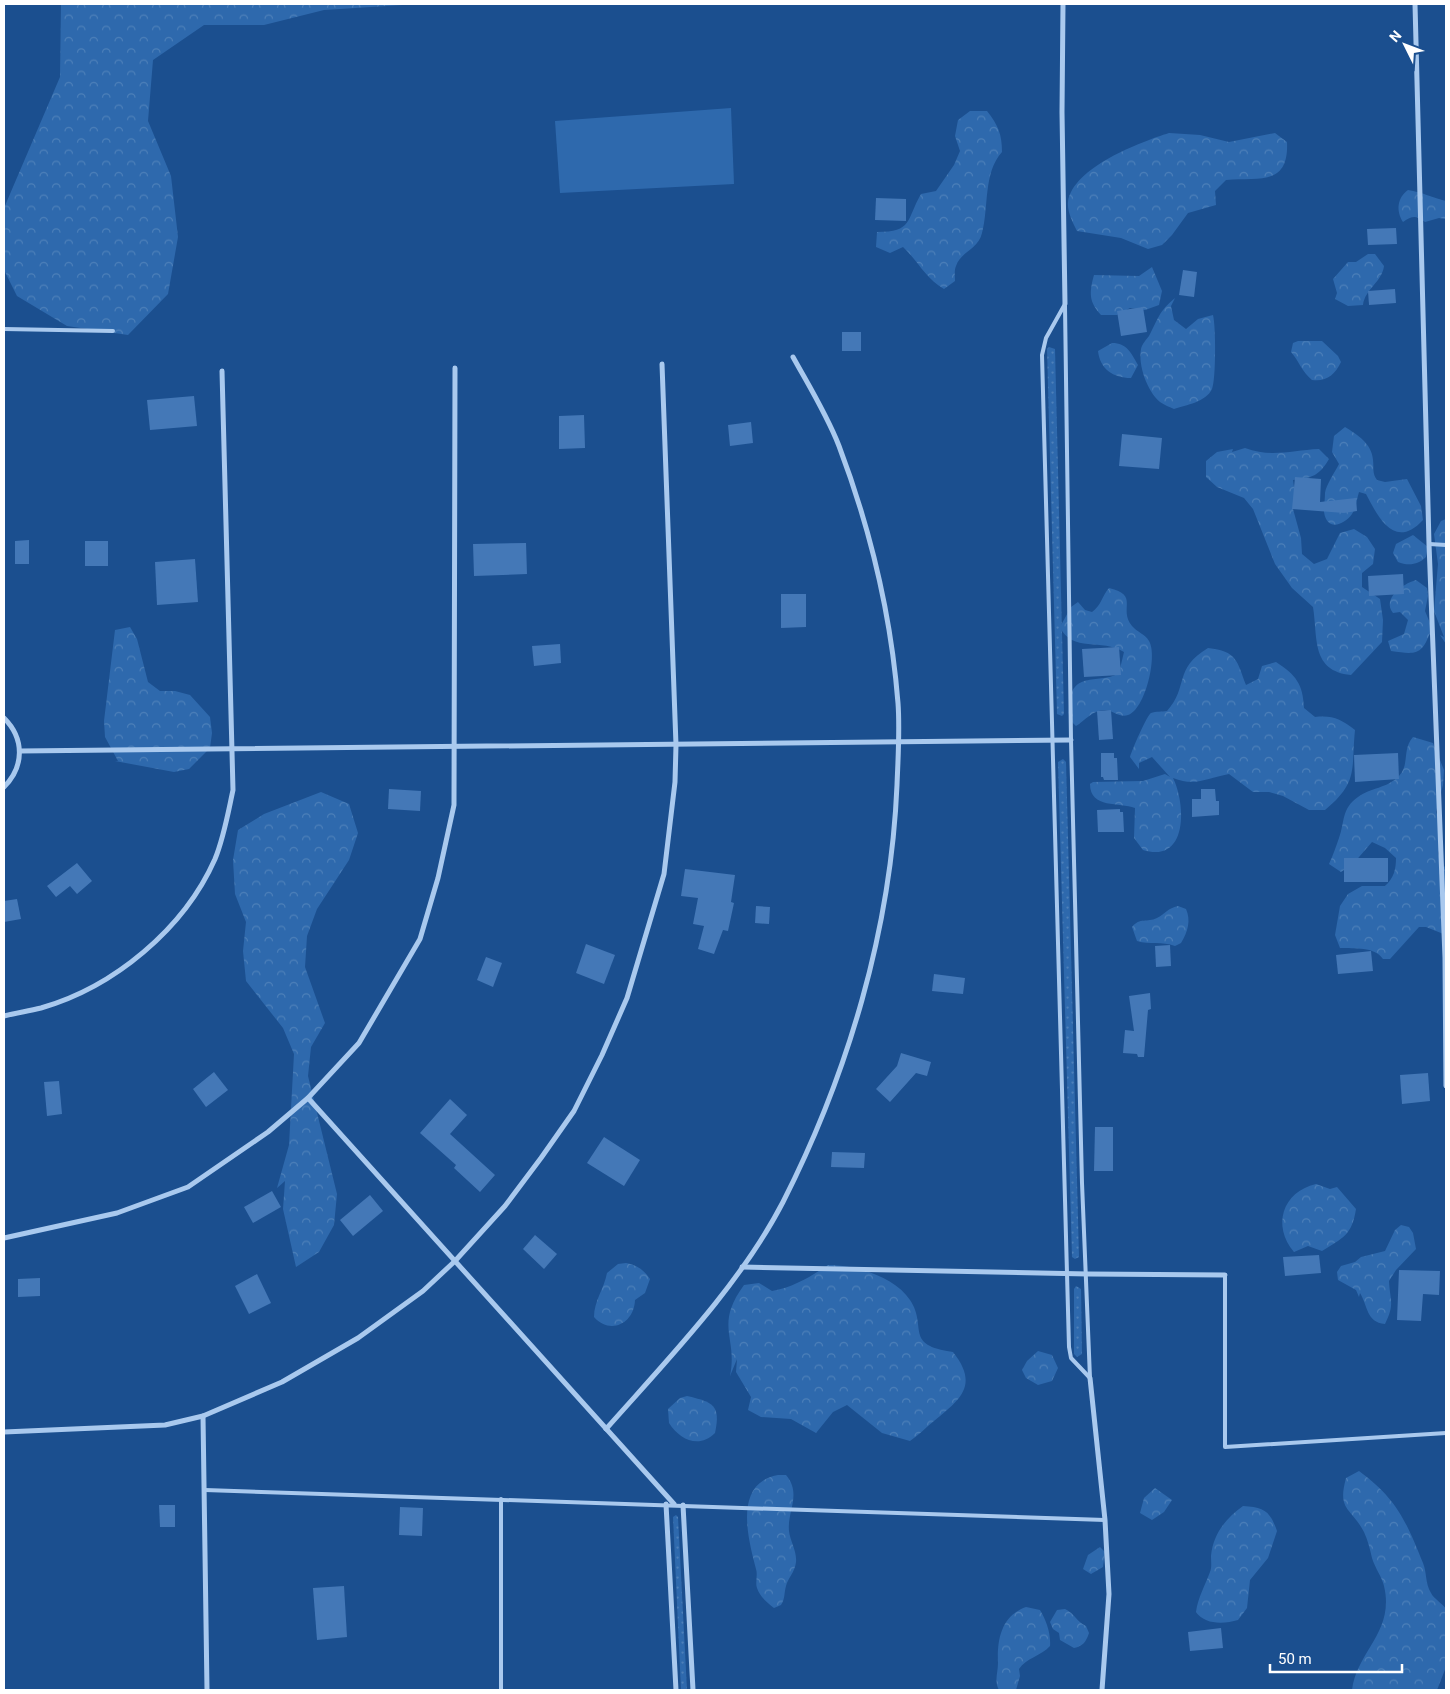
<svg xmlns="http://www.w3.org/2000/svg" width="1450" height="1694" font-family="Roboto,sans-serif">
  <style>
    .grass { fill: url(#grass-dots) }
    .forest { fill: url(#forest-crowns) }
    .park { fill: #2e69ad }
    .building { fill: #4478b7 }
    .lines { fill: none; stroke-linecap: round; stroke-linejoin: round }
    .lane { stroke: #a9c9ee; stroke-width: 4 }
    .street { stroke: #a9c9ee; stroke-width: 5 }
  </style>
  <defs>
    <pattern id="grass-dots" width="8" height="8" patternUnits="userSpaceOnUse" patternTransform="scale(1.25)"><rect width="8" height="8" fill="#2e69ad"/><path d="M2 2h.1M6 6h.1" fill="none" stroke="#4d80b9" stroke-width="1.8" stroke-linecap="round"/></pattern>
    <pattern id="forest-crowns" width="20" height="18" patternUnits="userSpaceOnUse" patternTransform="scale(1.25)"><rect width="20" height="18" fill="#2e69ad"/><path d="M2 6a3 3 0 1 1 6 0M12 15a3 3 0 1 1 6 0" fill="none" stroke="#4d80b9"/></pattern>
  </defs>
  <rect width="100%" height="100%" fill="#1b4f8f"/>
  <g class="grass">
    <polygon points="1049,347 1055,349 1064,714 1062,716 1057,714 1047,349"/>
    <polygon points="1063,759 1066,762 1079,1257 1075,1259 1072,1257 1058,762"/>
    <polygon points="1076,1286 1081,1289 1082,1354 1077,1357 1074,1354 1074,1289"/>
    <polygon points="676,1515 678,1517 687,1690 681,1690 673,1517"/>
  </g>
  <g class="forest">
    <polygon points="61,4 418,4 324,10 264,25 204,25 153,60 148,121 171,176 178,237 168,294 128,335 67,326 17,296 4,270 4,208 60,77"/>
    <path d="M 970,111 L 987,111 C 998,125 1002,134 1002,152 C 983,173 989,207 982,233 C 978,250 961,251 956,266 C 954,270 955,277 955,281 L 944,289 C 926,279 918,261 903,247 L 890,253 L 876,247 L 877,232 C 913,232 906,220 921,194 L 936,191 L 954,165 L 960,151 L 955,136 L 958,120 Z"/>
    <path d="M 1169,133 L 1200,135 L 1229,142 L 1275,133 L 1287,142 C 1289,187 1258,177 1226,180 L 1215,191 L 1216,205 L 1188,213 L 1172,235 L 1162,245 L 1148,249 L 1121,238 L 1077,231 C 1073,223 1067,212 1068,202 C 1073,167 1141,142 1169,133 Z"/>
    <path d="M 1408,190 C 1422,192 1433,198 1446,201 L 1446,219 L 1439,218 L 1425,222 C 1416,215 1412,216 1403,222 C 1396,211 1397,198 1408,190 Z"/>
    <path d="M 1368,254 L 1375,254 L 1384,266 C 1382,282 1365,289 1363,305 L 1348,306 L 1335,299 L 1337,293 L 1333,279 L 1348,262 L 1356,262 Z"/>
    <path d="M 1152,267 L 1162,291 L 1159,305 L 1145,310 L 1130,308 L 1117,315 L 1101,315 C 1089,302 1089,293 1094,275 L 1139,276 Z"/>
    <path d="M 1175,298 L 1171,306 L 1174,320 L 1186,329 L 1198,319 L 1213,315 C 1216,327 1216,380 1212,389 C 1206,402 1186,405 1174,409 C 1170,407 1164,405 1160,402 C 1147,391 1138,365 1141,349 C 1142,344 1146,340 1149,336 C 1158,319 1159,311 1175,298 Z"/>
    <path d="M 1298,341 L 1322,341 L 1338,356 L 1341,362 C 1335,375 1326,382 1312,380 C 1302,372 1299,361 1291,352 L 1293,343 Z"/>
    <path d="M 1112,343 C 1127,343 1131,353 1138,365 L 1131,378 C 1113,378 1100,369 1098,351 Z"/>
    <path d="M 1345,427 C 1358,435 1372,444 1373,460 C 1374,469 1372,473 1377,480 L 1385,482 L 1407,479 L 1421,506 L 1423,520 C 1395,550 1379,519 1366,494 L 1359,492 C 1357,498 1356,508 1352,514 C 1344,525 1327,532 1324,512 C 1324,507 1325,498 1325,493 C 1326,485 1335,472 1339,464 L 1332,452 L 1334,436 Z"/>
    <path d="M 1245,448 C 1271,458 1293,450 1319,449 L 1329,459 C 1319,476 1312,478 1293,480 L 1295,494 L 1293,509 L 1301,538 L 1302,554 L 1314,564 L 1327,559 L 1340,533 L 1354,529 L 1367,537 L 1375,549 L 1373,564 L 1362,573 L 1362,587 L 1380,599 L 1383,620 L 1382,642 L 1351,675 C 1311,671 1318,638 1313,607 L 1292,588 L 1275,564 L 1253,509 L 1244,498 L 1217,487 L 1206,477 L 1206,461 L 1217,452 L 1233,449 L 1232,452 Z"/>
    <polygon points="1446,519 1446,644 1440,635 1444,637 1434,611 1438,564 1434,534 1441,521"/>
    <path d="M 1413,535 L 1428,547 L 1426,557 C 1418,565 1408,566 1398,562 L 1393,553 L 1396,544 Z"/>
    <path d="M 1416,580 L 1427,588 L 1428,596 L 1425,611 L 1432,628 C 1422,655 1418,655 1391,651 L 1388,641 L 1404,634 L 1408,620 L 1400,612 L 1393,613 C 1382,599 1402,584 1416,580 Z"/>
    <path d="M 1109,588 C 1140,595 1118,609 1132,626 C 1137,632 1145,634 1149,641 C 1158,656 1145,710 1128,715 C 1120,718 1114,711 1106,710 C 1094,709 1085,720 1076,726 C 1069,720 1068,715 1069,706 C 1071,669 1101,685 1119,673 L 1124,652 C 1102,638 1072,653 1060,627 L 1071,607 L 1078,602 L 1085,610 L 1092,612 C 1101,606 1102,596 1109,588 Z"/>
    <polygon points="130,627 137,639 148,682 160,691 175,691 190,695 210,717 212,733 210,748 189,769 174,772 115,761 118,761 105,737 104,721 115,630"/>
    <path d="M 1208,648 C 1237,651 1237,661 1246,685 L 1258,679 L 1262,666 L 1276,662 C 1296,675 1303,684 1304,708 L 1315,717 C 1332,715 1341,719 1355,730 C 1351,769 1359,782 1325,810 L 1309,810 L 1283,796 L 1269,792 L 1253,792 L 1229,774 C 1206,778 1196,787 1173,778 C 1186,804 1188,864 1143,850 L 1134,838 L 1135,808 C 1120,802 1090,809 1090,784 L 1093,782 L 1143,781 L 1165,774 L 1170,777 L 1152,757 L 1139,763 L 1139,769 L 1130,757 C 1132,750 1147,715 1151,713 C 1156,711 1162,712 1167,711 C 1189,687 1173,669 1208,648 Z"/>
    <path d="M 1413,737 L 1433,743 L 1444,770 L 1443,785 L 1436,812 L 1441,826 L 1442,840 L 1438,853 L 1443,867 L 1446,866 L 1446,935 L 1426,927 L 1419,927 L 1390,959 L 1383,959 C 1374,946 1355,949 1340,948 L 1335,935 L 1340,906 L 1348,894 L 1362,886 L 1385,886 C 1394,878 1396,869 1396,858 L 1385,848 L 1372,842 L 1353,864 L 1341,872 L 1329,864 C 1333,855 1336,847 1339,838 C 1345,822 1341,809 1358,797 C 1370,788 1388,788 1399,776 C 1410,764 1402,749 1413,737 Z"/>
    <polygon points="321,792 349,804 358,833 349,860 317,909 307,936 305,967 325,1023 311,1047 308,1076 337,1194 334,1225 319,1252 296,1267 283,1209 285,1181 277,1188 289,1145 294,1054 283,1028 246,981 243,951 246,922 235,894 233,860 238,830 264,814"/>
    <path d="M 1178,906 L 1186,909 C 1191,920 1188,932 1181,943 L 1175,946 C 1162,941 1150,945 1137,941 L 1132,927 C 1140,917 1147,923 1157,918 C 1165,914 1168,908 1178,906 Z"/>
    <path d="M 1316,1184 L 1330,1189 L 1337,1187 L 1356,1209 C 1352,1235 1343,1238 1322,1251 L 1308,1246 L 1294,1252 C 1272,1226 1282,1192 1316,1184 Z"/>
    <path d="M 1401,1225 L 1409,1227 L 1413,1233 L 1416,1249 L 1396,1270 L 1389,1281 C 1390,1301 1395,1304 1385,1324 C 1366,1322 1368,1306 1360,1293 L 1359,1297 L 1356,1290 L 1338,1280 L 1337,1272 L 1341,1266 L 1355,1262 L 1361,1257 L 1385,1251 L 1395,1230 Z"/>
    <path d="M 626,1263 C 637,1265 644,1270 650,1279 L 645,1293 L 635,1300 C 634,1324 610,1335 594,1317 C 594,1301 604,1289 607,1273 L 618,1264 Z"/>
    <path d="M 828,1265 C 855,1265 894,1276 910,1300 C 928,1327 903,1345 953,1352 C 980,1386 959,1400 934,1421 C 925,1428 919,1435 910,1441 L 882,1433 L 847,1405 L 833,1412 L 816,1433 L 791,1419 L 761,1417 L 748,1410 L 751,1397 L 736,1372 L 737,1359 L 730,1376 C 738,1337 714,1326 744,1285 L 759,1283 L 772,1291 C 794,1287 810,1277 828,1265 Z"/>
    <polygon points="1038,1351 1052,1355 1058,1368 1052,1381 1038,1385 1026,1378 1022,1370 1027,1361"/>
    <path d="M 687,1396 C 713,1402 721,1405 715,1433 C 699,1449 680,1440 669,1423 L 668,1409 L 680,1398 Z"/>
    <path d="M 1359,1471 C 1397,1499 1406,1521 1423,1563 C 1427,1573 1425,1583 1431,1593 C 1434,1599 1442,1603 1446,1609 L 1446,1667 L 1437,1690 L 1352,1690 C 1357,1651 1395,1632 1384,1586 C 1382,1577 1375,1568 1372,1558 C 1370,1549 1368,1541 1364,1532 C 1351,1507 1337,1511 1346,1478 Z"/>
    <path d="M 778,1475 L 786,1475 C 802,1494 787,1511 789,1531 C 790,1541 797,1551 796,1562 C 795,1572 788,1578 786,1586 C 784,1593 785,1599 781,1605 L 774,1608 C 767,1602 760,1597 757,1588 C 755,1583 758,1575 756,1569 C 748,1538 733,1483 778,1475 Z"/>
    <polygon points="1155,1488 1172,1500 1164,1512 1152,1520 1140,1513 1144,1498"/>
    <path d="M 1243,1506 C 1264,1507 1270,1511 1277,1531 L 1268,1558 L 1250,1580 L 1247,1608 L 1238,1620 C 1224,1624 1205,1625 1196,1612 C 1198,1597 1205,1586 1210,1572 C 1212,1567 1211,1562 1211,1556 C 1213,1534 1226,1518 1243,1506 Z"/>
    <polygon points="1100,1547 1105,1552 1103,1567 1091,1574 1083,1569 1088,1555"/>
    <path d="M 1026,1607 L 1040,1610 C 1046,1620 1051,1633 1050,1646 C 1041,1656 1026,1658 1019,1669 L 1020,1676 L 1016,1690 L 999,1690 C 994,1681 998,1673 998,1663 C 997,1640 1001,1616 1026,1607 Z"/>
    <path d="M 1065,1609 C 1074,1613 1077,1622 1086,1626 L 1089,1633 C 1086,1642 1083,1646 1074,1648 L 1060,1640 L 1059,1633 L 1053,1629 L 1050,1622 L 1057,1610 Z"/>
  </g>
  <polygon class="park" points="731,108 734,184 560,193 555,121"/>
  <g class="building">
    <polygon points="876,198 906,199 906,221 875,220"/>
    <polygon points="1396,228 1397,244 1368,245 1367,229"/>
    <polygon points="1183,270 1197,272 1194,297 1179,295"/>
    <polygon points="1395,289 1396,303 1369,305 1368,291"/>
    <polygon points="1143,307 1147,332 1121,336 1117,311"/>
    <rect x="842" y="332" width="19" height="19"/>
    <polygon points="194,396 197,426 150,430 147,400"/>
    <polygon points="584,415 585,448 559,449 559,416"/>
    <polygon points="751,422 753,443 730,446 728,425"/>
    <polygon points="1122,434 1162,438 1159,469 1119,466"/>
    <polygon points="1295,477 1321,479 1320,502 1356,498 1357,511 1344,513 1292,509"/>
    <polygon points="29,540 29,564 15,564 15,541"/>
    <rect x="85" y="541" width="23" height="25"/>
    <polygon points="526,543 527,574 474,576 473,544"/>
    <polygon points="195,559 198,602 157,605 155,562"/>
    <polygon points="1403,574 1404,594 1369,596 1368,576"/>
    <polygon points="781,594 806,594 806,627 781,628"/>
    <polygon points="560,644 561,663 534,666 532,646"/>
    <polygon points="1119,647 1121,675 1084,677 1082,649"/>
    <polygon points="1111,710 1113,739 1099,740 1097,711"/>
    <polygon points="1101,753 1114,753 1114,758 1117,758 1118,780 1104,780 1103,777 1101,777"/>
    <polygon points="1398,753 1399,779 1355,782 1354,755"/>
    <polygon points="389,789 421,791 420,811 388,809"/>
    <polygon points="1201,789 1215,789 1216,801 1219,801 1219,815 1192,817 1192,799 1201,799"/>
    <polygon points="1120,809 1120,812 1123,812 1124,832 1098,832 1097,810"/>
    <rect x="1344" y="858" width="44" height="24"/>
    <polygon points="77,863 92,881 77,894 70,886 56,897 47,886"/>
    <polygon points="685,869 735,875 731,902 734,903 728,931 723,930 714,954 698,949 704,926 693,924 698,898 681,896"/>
    <polygon points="17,899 21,919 4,922 4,901"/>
    <polygon points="756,906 770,907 769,924 755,923"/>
    <polygon points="586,944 615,955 604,984 576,973"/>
    <polygon points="1170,945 1171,966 1156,967 1155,946"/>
    <polygon points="1371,951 1373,971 1338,974 1336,955"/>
    <polygon points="486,957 502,963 493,987 477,980"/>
    <polygon points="934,974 965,978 963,994 932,991"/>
    <polygon points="1150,993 1151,1009 1148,1010 1144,1057 1138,1057 1137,1054 1123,1053 1125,1030 1134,1031 1129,996"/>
    <polygon points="901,1053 931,1062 927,1076 916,1073 890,1102 876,1089 897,1066"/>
    <polygon points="214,1072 228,1090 206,1107 193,1089"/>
    <polygon points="1428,1073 1430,1101 1402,1104 1400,1075"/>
    <polygon points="59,1081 62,1114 47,1116 44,1082"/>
    <polygon points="450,1099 467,1115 450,1134 495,1175 480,1192 454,1168 456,1165 420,1133"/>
    <polygon points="1095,1127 1113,1127 1113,1171 1094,1171"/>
    <polygon points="604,1137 640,1160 624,1186 587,1163"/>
    <polygon points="832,1152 865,1153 864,1168 831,1167"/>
    <polygon points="272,1191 281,1207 253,1223 244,1207"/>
    <polygon points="370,1195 383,1211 353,1236 340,1220"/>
    <polygon points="535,1235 557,1254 544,1269 523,1249"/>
    <polygon points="1319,1255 1321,1273 1285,1276 1283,1257"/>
    <polygon points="1399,1270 1440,1271 1439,1295 1423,1294 1421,1321 1397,1320"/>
    <polygon points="257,1274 271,1303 249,1314 235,1286"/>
    <polygon points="40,1278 40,1296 18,1297 18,1279"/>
    <polygon points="159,1505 175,1505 175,1527 160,1527"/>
    <polygon points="400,1507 423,1508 422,1536 399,1535"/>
    <polygon points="344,1586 347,1637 317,1640 313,1588"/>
    <polygon points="1221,1628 1223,1648 1190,1651 1188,1632"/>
  </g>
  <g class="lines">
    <g class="lane">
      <polyline points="1065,304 1046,338 1042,355 1069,1347 1071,1358 1090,1378"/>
      <polyline points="1065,306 1071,740 1082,1183 1090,1378"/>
      <polyline points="4,329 113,331"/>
      <polyline points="1429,544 1446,545"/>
      <polyline points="1225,1275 1225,1447 1446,1433"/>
      <polyline points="205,1490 1105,1520"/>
      <polyline points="501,1499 501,1690"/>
    </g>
    <g class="street">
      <polyline points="1063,4 1062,112 1065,304"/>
      <polyline points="1415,4 1429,544 1445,958 1446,1086"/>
      <path d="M 4,718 C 25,739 24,767 4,787"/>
      <polyline points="20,751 1071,740"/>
      <path d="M 4,1016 C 16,1013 29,1011 41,1008 C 114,987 184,929 215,859 C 224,837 228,813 233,790 L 222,371"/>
      <polyline points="308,1098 674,1504"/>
      <polyline points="4,1238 117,1213 188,1187 268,1132 308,1098 359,1043 420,939 438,878 454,805 455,368"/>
      <polyline points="742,1267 1088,1274 1225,1275"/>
      <polyline points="1090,1378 1105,1520 1109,1594 1102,1690"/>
      <polyline points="203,1416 207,1690"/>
      <path d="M 606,1429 C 668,1359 740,1285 783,1202 C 848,1074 891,929 897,785 C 898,758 900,730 898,703 C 891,615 870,528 839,446 C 827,415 809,386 793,357"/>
      <polyline points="4,1432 165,1425 203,1416 282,1382 358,1338 423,1291 455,1261 505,1206 541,1158 574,1111 602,1055 627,998 664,874 675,782 676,745 662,364"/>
      <polyline points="666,1504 676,1690"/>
      <polyline points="683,1505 693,1690"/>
    </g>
  </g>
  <rect width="1450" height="1694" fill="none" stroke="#ffffff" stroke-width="10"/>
  <g transform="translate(1405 45) rotate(312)" stroke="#1b4f8f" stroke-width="4" paint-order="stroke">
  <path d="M0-4L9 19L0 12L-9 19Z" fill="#ffffff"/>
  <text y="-8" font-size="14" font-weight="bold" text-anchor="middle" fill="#ffffff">N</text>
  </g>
  <path d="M1270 1664v8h132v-8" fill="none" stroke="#ffffff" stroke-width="2.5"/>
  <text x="1278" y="1664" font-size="15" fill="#ffffff" stroke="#1b4f8f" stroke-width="4" paint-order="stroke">50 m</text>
</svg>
